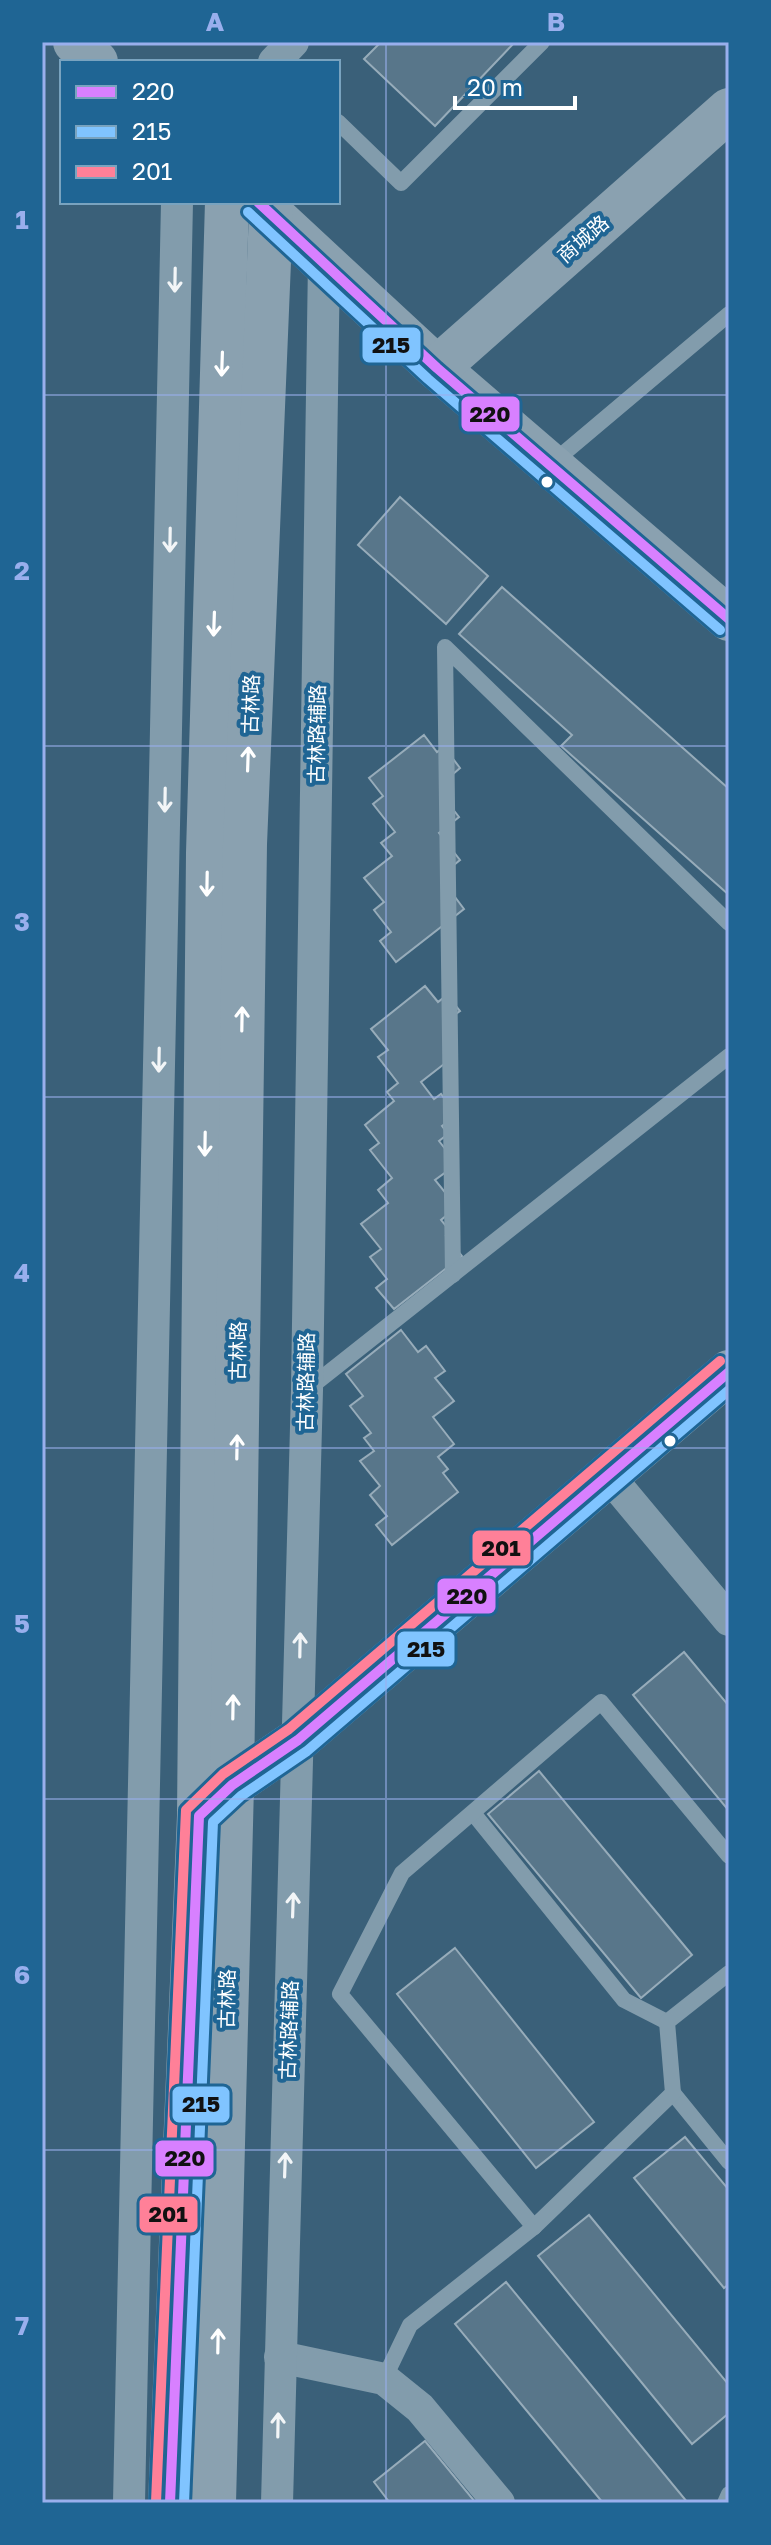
<svg xmlns="http://www.w3.org/2000/svg" width="771" height="2545" font-family="'Golos Text','Noto Sans SC',sans-serif">
  <style>
    .building { fill: #58768a; stroke: #97acba; stroke-width: 2 }
    .lines { fill: none; stroke-linecap: round; stroke-linejoin: round }
    .lane { stroke: #829cac; stroke-width: 16 }
    .street { stroke: #829cac; stroke-width: 32 }
    .secondary { stroke: #8aa1b0; stroke-width: 44 }
    .bus-1-casing { stroke: #1f6594; stroke-width: 16 }
    .bus-2-casing { stroke: #1f6594; stroke-width: 16 }
    .bus-3-casing { stroke: #1f6594; stroke-width: 16 }
    .bus-1 { stroke: #d880ff; stroke-width: 10 }
    .bus-2 { stroke: #80c4ff; stroke-width: 10 }
    .bus-3 { stroke: #ff8098; stroke-width: 10 }
    .oneway { stroke: #f2f5f7 }
    .oneway2 { stroke: #fff }
    .grid { fill: none; stroke: #99afed; stroke-width: 2; stroke-opacity: 0.55 }
    .bus-dot { fill: #fff; stroke: #1f6594; stroke-width: 3 }
    .labels { text-anchor: middle; stroke-width: 8; stroke-linejoin: round; paint-order: stroke }
    .street-label { font-size: 20px; fill: #fff; stroke: #1f6594 }
    .line-badge { stroke: #1f6594; stroke-width: 3 }
    .pale-badge-label { font-size: 22px; text-anchor: middle; font-weight: bold; fill: #111 }
    .neatline { fill: none; stroke: #99afed; stroke-width: 3 }
    .grid-label { font-size: 26px; text-anchor: middle; font-weight: bold; fill: #99afed }
  </style>
  <rect width="100%" height="100%" fill="#3a6079"/>
  <g class="building">
    <polygon points="381,42 515,42 435,126 364,59"/>
    <polygon points="400,497 488,576 446,624 358,545"/>
    <polygon points="502,587 729,789 729,895 561,746 572,735 459,634"/>
    <polygon points="424,735 437,752 444,747 460,768 446,780 441,794 459,817 439,833 460,860 444,873 449,889 464,909 396,962 380,941 391,932 374,910 384,902 364,878 392,856 381,843 395,832 373,804 383,796 369,778"/>
    <polygon points="425,986 438,1002 447,995 460,1011 446,1021 457,1054 421,1082 434,1099 441,1094 457,1115 442,1126 448,1134 439,1141 457,1164 435,1180 457,1207 441,1220 451,1232 446,1236 462,1256 394,1309 376,1288 387,1279 370,1257 381,1249 361,1224 388,1203 378,1190 392,1178 370,1150 379,1143 365,1125 394,1101 387,1092 398,1083 378,1057 388,1050 371,1029"/>
    <polygon points="401,1330 418,1352 426,1346 445,1371 435,1378 454,1401 433,1417 454,1444 438,1457 448,1469 443,1473 458,1492 392,1545 376,1525 387,1516 370,1495 380,1486 360,1461 374,1451 364,1438 371,1433 350,1406 363,1396 346,1374"/>
    <polygon points="684,1652 729,1706 729,1811 633,1695"/>
    <polygon points="539,1771 692,1955 641,1998 488,1814"/>
    <polygon points="455,1948 594,2122 536,2168 397,1994"/>
    <polygon points="685,2137 729,2190 729,2284 724,2288 634,2178"/>
    <polygon points="589,2215 729,2385 729,2413 692,2444 538,2256"/>
    <polygon points="506,2282 688,2503 603,2503 455,2324"/>
    <polygon points="425,2441 476,2503 390,2503 374,2482"/>
  </g>
  <g class="lines">
    <g class="lane">
      <polyline points="338,122 401,183 542,42"/>
      <polyline points="551,464 729,314"/>
      <polyline points="453,1275 445,647 729,923"/>
      <polyline points="308,1389 729,1056"/>
      <polyline points="473,1813 624,2000 667,2022"/>
      <polyline points="673,2093 729,2162"/>
      <polyline points="534,2227 340,1994 402,1873 601,1702 729,1856"/>
      <polyline points="384,2379 410,2325 534,2227 673,2093 667,2022 729,1973"/>
      <polyline points="725,2503 729,2494"/>
    </g>
    <g class="street">
      <polyline points="274,62 293,42"/>
      <polyline points="608,1475 729,1620"/>
      <polyline points="280,2357 384,2379 420,2408 499,2503"/>
      <polyline points="129,2503 177,202"/>
      <polyline points="277,2503 307,1390 324,261"/>
    </g>
    <g class="secondary">
      <polyline points="75,42 96,62"/>
      <polyline points="258,202 437,368 729,619"/>
      <polyline points="437,368 729,110"/>
      <polyline points="215,1801 232,1785 298,1740 729,1372"/>
      <polyline points="170,2503 199,1816 208,853 227,202"/>
      <polyline points="214,2503 232,1785 245,844 271,213 265,202"/>
    </g>
    <defs>
      <g id="bus-1">
        <polyline points="258,202 437,368 729,619"/>
        <polyline points="170,2503 199,1816 232,1785 298,1740 729,1372"/>
      </g>
      <g id="bus-2">
        <polyline points="248,212 428,379 720,630"/>
        <polyline points="184,2503 213,1822 241,1796 307,1751 729,1390"/>
      </g>
      <polyline id="bus-3" points="156,2502 186,1810 223,1774 289,1729 720,1361"/>
    </defs>
    <use href="#bus-1" class="bus-1-casing"/>
    <use href="#bus-2" class="bus-2-casing"/>
    <use href="#bus-3" class="bus-3-casing"/>
    <use href="#bus-1" class="bus-1"/>
    <use href="#bus-2" class="bus-2"/>
    <use href="#bus-3" class="bus-3"/>
  </g>
  <defs><path id="oneway-shaft" d="M-6 0H5M1.5-3L5.5 0L1.5 3" fill="none" stroke-width="1.6" stroke-linecap="round" stroke-linejoin="round" transform="scale(2)"/></defs>
  <g class="oneway">
    <use href="#oneway-shaft" transform="translate(175 280) rotate(91)"/>
    <use href="#oneway-shaft" transform="translate(170 540) rotate(91)"/>
    <use href="#oneway-shaft" transform="translate(165 800) rotate(91)"/>
    <use href="#oneway-shaft" transform="translate(159 1060) rotate(91)"/>
    <use href="#oneway-shaft" transform="translate(300 1645) rotate(-89)"/>
    <use href="#oneway-shaft" transform="translate(293 1905) rotate(-88)"/>
    <use href="#oneway-shaft" transform="translate(285 2165) rotate(-88)"/>
    <use href="#oneway-shaft" transform="translate(278 2425) rotate(-89)"/>
  </g>
  <g class="oneway2">
    <use href="#oneway-shaft" transform="translate(222 364) rotate(92)"/>
    <use href="#oneway-shaft" transform="translate(214 624) rotate(92)"/>
    <use href="#oneway-shaft" transform="translate(248 759) rotate(-88)"/>
    <use href="#oneway-shaft" transform="translate(207 884) rotate(91)"/>
    <use href="#oneway-shaft" transform="translate(242 1019) rotate(-89)"/>
    <use href="#oneway-shaft" transform="translate(205 1144) rotate(91)"/>
    <use href="#oneway-shaft" transform="translate(237 1447) rotate(-89)"/>
    <use href="#oneway-shaft" transform="translate(233 1707) rotate(-89)"/>
    <use href="#oneway-shaft" transform="translate(218 2341) rotate(-89)"/>
  </g>
  <path class="grid" d="M 386,42 L 386,2503M 42,395 L 729,395M 42,746 L 729,746M 42,1097 L 729,1097M 42,1448 L 729,1448M 42,1799 L 729,1799M 42,2150 L 729,2150"/>
  <g class="bus-dot">
    <circle cx="547" cy="482" r="7"/>
    <circle cx="670" cy="1441" r="7"/>
  </g>
  <g class="labels">
    <g class="street-label">
      <text transform="translate(583 239) rotate(-41)" y="7">商城路</text>
      <text transform="translate(251 704) rotate(-88)" y="7">古林路</text>
      <text transform="translate(317 734) rotate(-89)" y="7">古林路辅路</text>
      <text transform="translate(238 1351) rotate(-89)" y="7">古林路</text>
      <text transform="translate(306 1382) rotate(-89)" y="7">古林路辅路</text>
      <text transform="translate(227 1999) rotate(-89)" y="7">古林路</text>
      <text transform="translate(289 2030) rotate(-88)" y="7">古林路辅路</text>
    </g>
  </g>
  <g class="line-badge">
    <rect x="361" y="326" width="61" height="38" rx="8" fill="#80c4ff"/>
    <rect x="460" y="395" width="61" height="38" rx="8" fill="#d880ff"/>
    <rect x="471" y="1529" width="61" height="38" rx="8" fill="#ff8098"/>
    <rect x="436" y="1577" width="61" height="38" rx="8" fill="#d880ff"/>
    <rect x="396" y="1630" width="60" height="38" rx="8" fill="#80c4ff"/>
    <rect x="171" y="2085" width="60" height="39" rx="8" fill="#80c4ff"/>
    <rect x="154" y="2139" width="61" height="39" rx="8" fill="#d880ff"/>
    <rect x="138" y="2195" width="61" height="39" rx="8" fill="#ff8098"/>
  </g>
  <g class="pale-badge-label">
    <text x="391" y="353">215</text>
    <text x="490" y="422">220</text>
    <text x="501" y="1556">201</text>
    <text x="467" y="1604">220</text>
    <text x="426" y="1657">215</text>
    <text x="201" y="2112">215</text>
    <text x="185" y="2166">220</text>
    <text x="168" y="2222">201</text>
  </g>
  <rect width="771" height="2545" fill="none" stroke="#1f6594" stroke-width="88"/>
  <rect x="60" y="60" width="280" height="144" fill="#1f6594" stroke="#79a3bf" stroke-width="2"/>
  <rect x="76" y="86" width="40" height="12" fill="#d880ff" stroke="#79a3bf" stroke-width="2"/>
  <text x="132" y="100" font-size="24" fill="#ffffff">220</text>
  <rect x="76" y="126" width="40" height="12" fill="#80c4ff" stroke="#79a3bf" stroke-width="2"/>
  <text x="132" y="140" font-size="24" fill="#ffffff">215</text>
  <rect x="76" y="166" width="40" height="12" fill="#ff8098" stroke="#79a3bf" stroke-width="2"/>
  <text x="132" y="180" font-size="24" fill="#ffffff">201</text>
  <path d="M455 96v12h120v-12" fill="none" stroke="#ffffff" stroke-width="4"/>
  <text x="467" y="96" font-size="24" fill="#ffffff" stroke="#1f6594" stroke-width="6" paint-order="stroke">20 m</text>
  <rect x="44" y="44" width="683" height="2457" class="neatline"/>
  <g class="grid-label">
    <text x="215" y="31">A</text>
    <text x="556" y="31">B</text>
    <text x="22" y="229">1</text>
    <text x="22" y="580">2</text>
    <text x="22" y="931">3</text>
    <text x="22" y="1282">4</text>
    <text x="22" y="1633">5</text>
    <text x="22" y="1984">6</text>
    <text x="22" y="2335">7</text>
  </g>
</svg>
